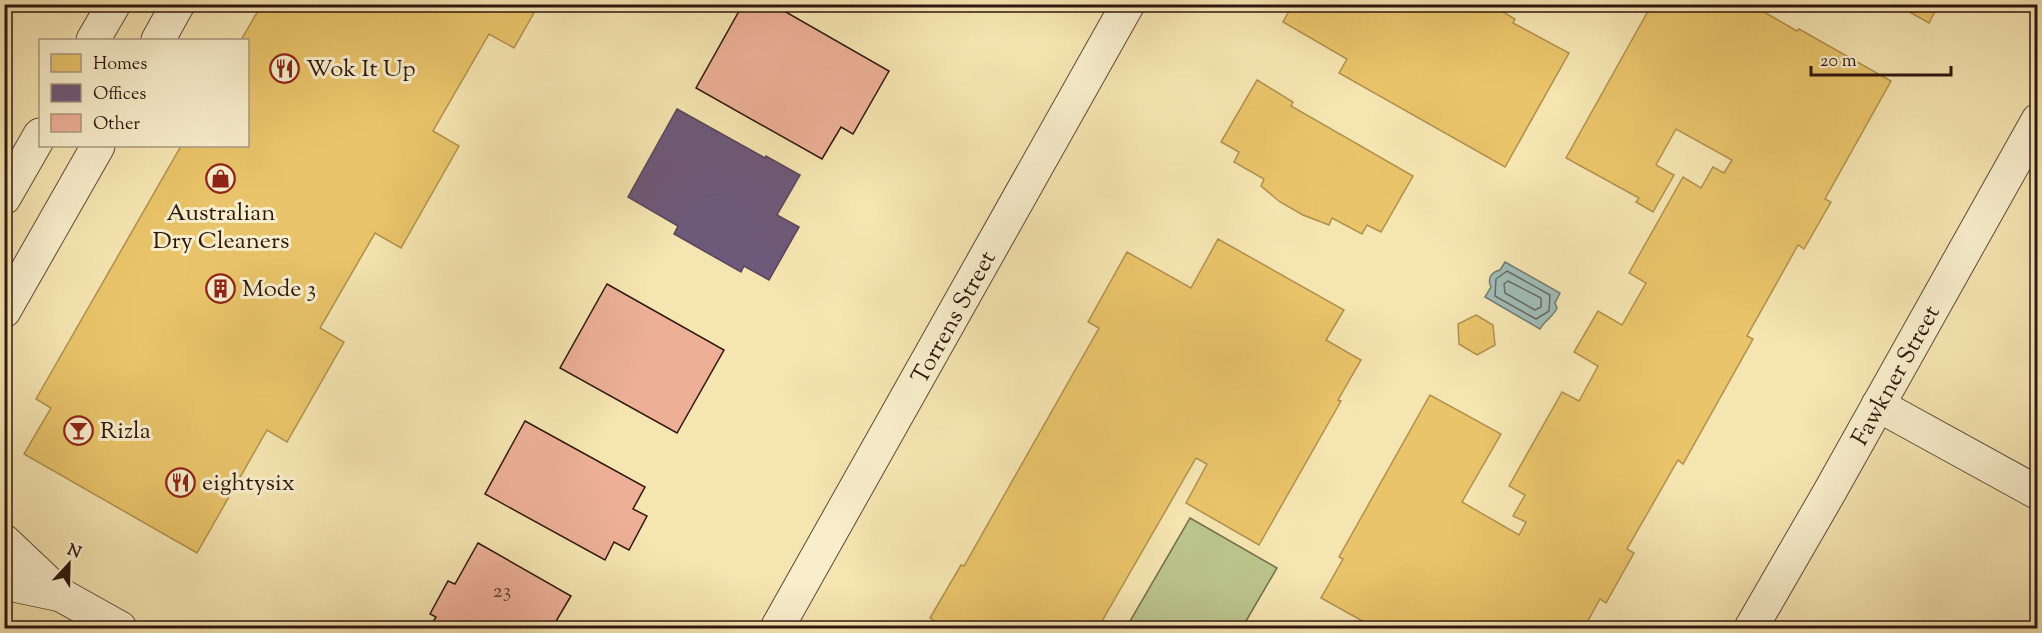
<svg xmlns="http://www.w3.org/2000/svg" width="2042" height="633" font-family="'Sorts Mill Goudy',serif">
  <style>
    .green { fill: #bbc58c; stroke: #756e4d; stroke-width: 1.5 }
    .water { fill: #a0bcb6; stroke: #737a73; stroke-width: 1.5 }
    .homes { fill: #e9c46a; stroke: #b1904e; stroke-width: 1.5 }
    .offices { fill: #6d597a; stroke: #5a455a; stroke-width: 1.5 }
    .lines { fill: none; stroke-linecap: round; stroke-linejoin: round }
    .shore { stroke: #686a62; stroke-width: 1.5 }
    .building { fill: #edb097; stroke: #2f170e; stroke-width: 1.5 }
    .street-casing { stroke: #604a37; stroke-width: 35 }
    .street { stroke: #f8eecc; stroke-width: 33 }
    .labels { text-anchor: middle; stroke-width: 6; stroke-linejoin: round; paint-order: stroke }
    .number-label { font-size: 21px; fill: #5e3d30 }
    .poi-label { font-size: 24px; fill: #2f170e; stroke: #f8eecc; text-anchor: start }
    .street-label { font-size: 24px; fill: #2f170e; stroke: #f8eecc }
  </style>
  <rect width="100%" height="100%" fill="#f5e5b1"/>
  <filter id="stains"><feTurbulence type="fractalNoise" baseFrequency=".00333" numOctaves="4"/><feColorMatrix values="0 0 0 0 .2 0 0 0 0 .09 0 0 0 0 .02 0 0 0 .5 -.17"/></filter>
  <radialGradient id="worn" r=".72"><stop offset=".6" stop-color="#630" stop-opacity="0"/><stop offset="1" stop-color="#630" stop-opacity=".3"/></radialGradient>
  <polygon class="green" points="1190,518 1277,568 1242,628 1126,628"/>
  <path class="water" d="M 1505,262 L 1560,293 L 1555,303 L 1557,308 C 1553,317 1545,320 1540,329 L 1485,297 L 1491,287 C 1487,279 1491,272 1500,270 Z"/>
  <g class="homes">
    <polygon points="262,4 539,4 514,48 489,34 433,131 459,146 401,248 375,233 320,328 344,342 287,442 267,430 197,553 24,454 51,408 36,399 181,146 248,146 248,40 241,40"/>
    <polygon points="1293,4 1490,4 1515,19 1513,23 1569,53 1505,167 1339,73 1347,59 1283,22"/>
    <polygon points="1652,4 1750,4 1797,31 1799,29 1891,81 1825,199 1831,202 1804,249 1798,245 1747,336 1753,339 1683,464 1678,460 1627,549 1634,553 1606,603 1600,599 1584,628 1375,628 1321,598 1343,559 1339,557 1430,395 1501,434 1462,502 1519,535 1526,522 1513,516 1525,495 1509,486 1562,392 1579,401 1598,366 1574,352 1598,311 1622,325 1646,283 1629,273 1683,177 1701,188 1713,167 1724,173 1732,160 1676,129 1656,165 1674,175 1653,212 1636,202 1639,198 1566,158"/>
    <polygon points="1895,4 1939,4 1929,23"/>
    <polygon points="1257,80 1293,102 1291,106 1413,176 1381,232 1367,225 1362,234 1332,218 1329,225 1303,215 1280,202 1261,186 1264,179 1234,162 1239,152 1221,142"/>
    <polygon points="1218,239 1344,310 1326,340 1361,360 1338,400 1341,401 1259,545 1186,503 1207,464 1196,458 1098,628 928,628 933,620 930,618 961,565 964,566 1099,328 1088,322 1127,252 1191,288"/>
    <polygon points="1476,315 1493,325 1495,345 1477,355 1459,344 1458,324"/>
  </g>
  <polygon class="offices" points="677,109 765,158 766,156 800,175 777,215 799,227 769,280 744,266 741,272 674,234 678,226 628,197"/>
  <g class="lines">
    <g class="shore">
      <polygon points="1507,271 1550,295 1549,311 1536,319 1495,296 1496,279"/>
      <polygon points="1508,281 1541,298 1541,307 1535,310 1505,293 1504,284"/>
    </g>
  </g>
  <g class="building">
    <polygon points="743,4 772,4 889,71 853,134 841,127 822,159 696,88"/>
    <polygon points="607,284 724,350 677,433 560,368"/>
    <polygon points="525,421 645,487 633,509 647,516 629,550 614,542 605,560 485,494"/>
    <polygon points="478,543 571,596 552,628 429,628 436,617 430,614 448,581 455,584"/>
  </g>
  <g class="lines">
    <defs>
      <g id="street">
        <polyline points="93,40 114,4"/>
        <polyline points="158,40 178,4"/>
        <polyline points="4,198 40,135"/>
        <polyline points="4,311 98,146"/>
        <polyline points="1878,405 2038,493"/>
        <polyline points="4,541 61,595 120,628"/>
        <polyline points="4,583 61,595"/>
        <polyline points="777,628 1128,4"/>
        <polyline points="1751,628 1829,493 2038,120"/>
      </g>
    </defs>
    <use href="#street" class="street-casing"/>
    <use href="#street" class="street"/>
  </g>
  <defs>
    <symbol id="restaurant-ring" viewBox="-11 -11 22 22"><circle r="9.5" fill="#f8eecc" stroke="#8f2418" stroke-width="1.5"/><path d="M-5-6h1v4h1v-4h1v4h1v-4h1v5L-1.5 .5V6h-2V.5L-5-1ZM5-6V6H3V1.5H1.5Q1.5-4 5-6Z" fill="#8f2418"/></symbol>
    <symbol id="shop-ring" viewBox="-11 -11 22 22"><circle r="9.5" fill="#f8eecc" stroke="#8f2418" stroke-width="1.5"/><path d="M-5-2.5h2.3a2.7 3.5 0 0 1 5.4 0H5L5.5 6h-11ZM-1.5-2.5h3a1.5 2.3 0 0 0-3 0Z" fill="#8f2418"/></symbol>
    <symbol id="building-ring" viewBox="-11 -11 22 22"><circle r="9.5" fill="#f8eecc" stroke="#8f2418" stroke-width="1.5"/><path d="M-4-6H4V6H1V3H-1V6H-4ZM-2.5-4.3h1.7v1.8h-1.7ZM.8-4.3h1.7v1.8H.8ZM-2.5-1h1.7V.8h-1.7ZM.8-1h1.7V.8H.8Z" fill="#8f2418"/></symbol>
    <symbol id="bar-ring" viewBox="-11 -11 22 22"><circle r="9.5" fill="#f8eecc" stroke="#8f2418" stroke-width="1.5"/><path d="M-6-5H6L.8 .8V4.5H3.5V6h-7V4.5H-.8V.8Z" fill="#8f2418"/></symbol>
  </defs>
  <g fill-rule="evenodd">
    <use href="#restaurant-ring" x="268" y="52" width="33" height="33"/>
    <use href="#shop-ring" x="204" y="162" width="33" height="33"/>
    <use href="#building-ring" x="204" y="272" width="33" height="33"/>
    <use href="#bar-ring" x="62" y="414" width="33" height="33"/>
    <use href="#restaurant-ring" x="164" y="466" width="33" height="33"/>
  </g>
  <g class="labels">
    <g class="number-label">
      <text x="502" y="597">23</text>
    </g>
    <g class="poi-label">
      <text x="306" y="76">Wok It Up</text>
      <text x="221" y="220" text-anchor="middle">Australian<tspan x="221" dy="28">Dry Cleaners</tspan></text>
      <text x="242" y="296">Mode 3</text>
      <text x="100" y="438">Rizla</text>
      <text x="202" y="490">eightysix</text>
    </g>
    <g class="street-label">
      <text transform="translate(953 317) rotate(-61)" y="8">Torrens Street</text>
      <text transform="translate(1895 375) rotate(-61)" y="8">Fawkner Street</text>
    </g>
  </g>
  <rect width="2042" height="633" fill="none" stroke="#f5e5b1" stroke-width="24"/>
  <rect x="6" y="6" width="2030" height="621" fill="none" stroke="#2f170e" stroke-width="3"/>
  <rect x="12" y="12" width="2018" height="609" fill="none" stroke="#2f170e" stroke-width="1.5"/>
  <rect x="39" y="39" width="210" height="108" fill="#f8eecc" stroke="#a89880" stroke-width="1.5"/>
  <rect x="51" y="54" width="30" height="18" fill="#e9c46a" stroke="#a89880" stroke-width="1.5"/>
  <text x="93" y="69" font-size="18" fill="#2f170e">Homes</text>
  <rect x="51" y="84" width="30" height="18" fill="#6d597a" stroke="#a89880" stroke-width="1.5"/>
  <text x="93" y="99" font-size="18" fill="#2f170e">Offices</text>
  <rect x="51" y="114" width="30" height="18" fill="#edb097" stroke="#a89880" stroke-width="1.5"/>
  <text x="93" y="129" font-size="18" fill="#2f170e">Other</text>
  <g transform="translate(69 564) rotate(22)" stroke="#f8eecc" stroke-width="4.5" paint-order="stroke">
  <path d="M0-4.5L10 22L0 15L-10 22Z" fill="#2f170e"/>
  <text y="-9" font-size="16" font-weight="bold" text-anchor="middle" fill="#2f170e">N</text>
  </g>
  <path d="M1811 66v9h140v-9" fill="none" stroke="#2f170e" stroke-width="3"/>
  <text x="1820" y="66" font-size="18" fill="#2f170e" stroke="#f8eecc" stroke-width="4.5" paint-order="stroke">20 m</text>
  <rect width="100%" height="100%" filter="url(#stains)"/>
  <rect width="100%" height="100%" fill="url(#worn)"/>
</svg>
